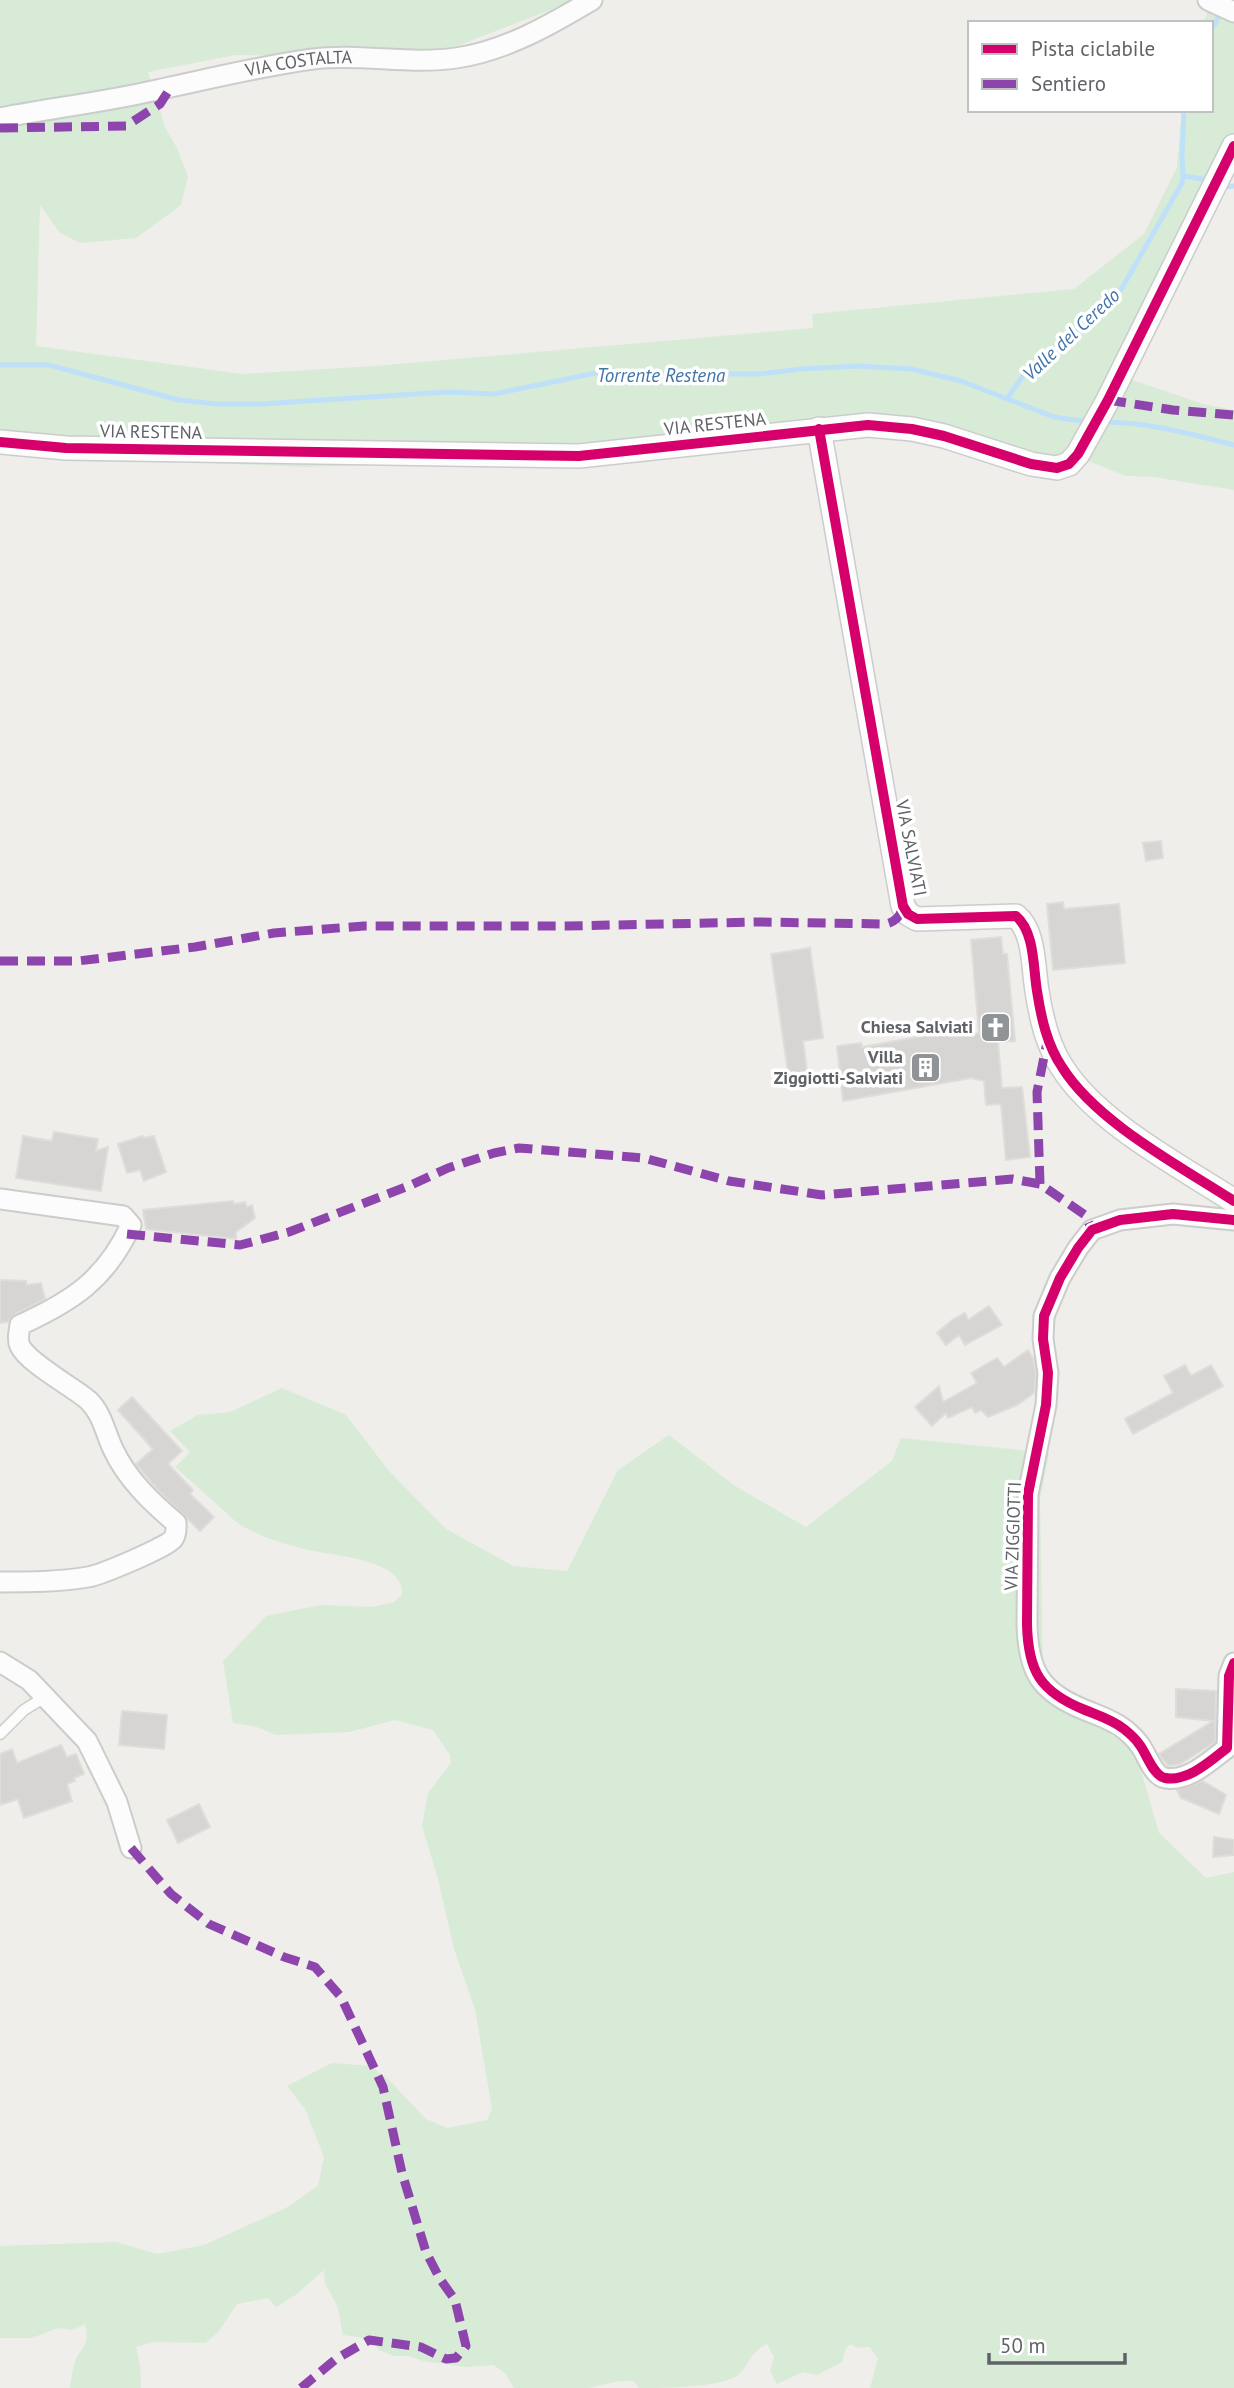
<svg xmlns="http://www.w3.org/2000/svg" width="1234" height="2388" font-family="'PT Sans',sans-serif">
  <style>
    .green { fill: #d8ebd6 }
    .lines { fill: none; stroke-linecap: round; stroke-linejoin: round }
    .stream { stroke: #bfe0f9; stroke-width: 5 }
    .building { fill: #d6d5d3; stroke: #deddd9; stroke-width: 2 }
    .service-casing { stroke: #cbcccc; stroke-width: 13 }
    .minor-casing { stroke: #cbcccc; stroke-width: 23 }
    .tertiary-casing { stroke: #cbcccc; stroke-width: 26 }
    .service { stroke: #fdfcfc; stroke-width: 10 }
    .minor { stroke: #fdfcfc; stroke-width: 19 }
    .tertiary { stroke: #fdfcfc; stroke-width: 23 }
    .quiet { stroke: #8e44ad; stroke-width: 9; stroke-dasharray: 18 9; stroke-linecap: butt }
    .cycleway-casing { stroke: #fff; stroke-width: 15 }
    .cycleway { stroke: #d6006c; stroke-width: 10 }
    .labels { text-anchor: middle; stroke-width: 7; stroke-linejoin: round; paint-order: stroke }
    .street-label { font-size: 18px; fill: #5f6368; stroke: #fff }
    .poi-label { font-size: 18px; font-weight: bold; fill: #5f6368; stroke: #fff; text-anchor: end }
    .water-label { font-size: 19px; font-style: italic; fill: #4174aa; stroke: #fff }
  </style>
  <rect width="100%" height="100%" fill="#efeeea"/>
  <g class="green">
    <polygon points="0,0 576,0 426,58 235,55 148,72 165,127 178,150 188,177 181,205 136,238 80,243 59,232 40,205 36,346 242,374 375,366 813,328 812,314 1074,289 1144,234 1177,167 1182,110 1211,110 1211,23 1203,23 1211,4 1234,11 1234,149 1112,373 1203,404 1234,410 1234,490 1154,477 1126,476 1076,456 1055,470 889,426 561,459 304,467 0,454"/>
    <path d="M 282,1388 L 346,1415 L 389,1471 L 446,1529 L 513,1566 L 567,1571 L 618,1470 L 669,1435 L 735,1486 L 806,1527 L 892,1461 L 901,1438 L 1049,1453 L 1040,1499 L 1043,1677 L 1096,1723 L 1136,1753 L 1159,1833 L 1206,1878 L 1234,1872 L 1234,2388 L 870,2388 L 878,2358 L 869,2347 L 856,2348 L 851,2344 L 846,2348 L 842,2362 L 817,2375 L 803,2372 L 777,2384 L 770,2371 L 774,2357 L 767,2344 C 747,2354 751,2365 737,2376 C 715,2388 666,2388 639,2388 L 634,2381 L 619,2381 L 589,2388 L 514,2388 L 505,2373 L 493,2365 L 466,2367 L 423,2361 L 409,2356 L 394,2356 L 379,2350 L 371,2339 L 343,2335 L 338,2308 L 325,2283 L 324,2270 L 297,2294 L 276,2307 L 268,2298 L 237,2304 L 219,2331 L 206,2343 L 153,2342 L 136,2347 L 140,2365 L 141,2388 L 70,2388 C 71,2381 72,2373 74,2365 C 79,2346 91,2350 85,2324 L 72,2330 L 58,2328 L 32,2338 L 0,2338 L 0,2246 L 116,2242 L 157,2254 L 204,2245 L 286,2208 L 318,2186 L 324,2157 L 305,2109 L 287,2086 L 332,2063 L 371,2066 L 390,2081 L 426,2119 L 447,2128 L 487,2120 L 492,2109 L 475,2009 L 454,1949 L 438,1879 L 422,1826 L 428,1793 L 451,1763 L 450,1755 L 433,1730 L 395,1720 L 349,1732 L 276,1735 L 257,1727 L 233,1723 L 223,1661 L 266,1616 L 321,1605 L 373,1607 L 394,1602 L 402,1595 C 406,1559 333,1556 309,1550 C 287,1545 264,1538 244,1527 C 236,1523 230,1516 223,1510 C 207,1496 191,1481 175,1467 L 190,1452 L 170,1431 L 198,1415 L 230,1412 Z"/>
  </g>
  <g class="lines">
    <g class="stream">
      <polyline points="1211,29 1216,23 1220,10"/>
      <polyline points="1183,176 1182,155 1184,110"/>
      <polyline points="1225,187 1234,186"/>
      <polyline points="0,365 49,365 179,400 217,404 261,404 447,392 494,394 596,373 760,374 801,369 858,366 911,369 961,381 1054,417 1090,422"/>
      <polyline points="1008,397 1028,369 1087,323 1122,288 1182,183 1183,176 1203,179"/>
      <path d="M 1103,422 C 1148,422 1191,434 1234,445"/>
    </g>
  </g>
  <g class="building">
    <polygon points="1161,841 1163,858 1146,861 1143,843"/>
    <polygon points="1063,902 1064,909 1119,904 1125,963 1053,970 1047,904"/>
    <polygon points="1001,937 1003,954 1007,954 1015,1041 998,1042 1002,1088 1022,1087 1030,1157 1006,1160 1001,1104 986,1105 984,1081 971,1078 843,1101 837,1046 861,1043 862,1047 951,1031 952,1036 979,1033 971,940"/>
    <polygon points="810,948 823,1038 803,1041 808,1078 789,1080 771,954"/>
    <polygon points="54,1132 98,1139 96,1151 108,1147 101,1191 16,1178 23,1136 52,1141"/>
    <polygon points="143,1136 144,1138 154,1136 166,1172 144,1181 140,1170 127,1173 118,1144"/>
    <polygon points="233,1201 234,1204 245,1202 247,1207 252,1205 255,1218 236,1232 236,1239 146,1229 143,1210"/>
    <polygon points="0,1280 26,1281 26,1285 41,1283 45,1299 15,1314 8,1322 0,1323"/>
    <polygon points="989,1306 1002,1325 965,1345 959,1335 946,1345 937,1333 952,1320 965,1313 968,1320"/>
    <polygon points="1028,1350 1033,1358 1036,1374 1034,1393 1017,1405 988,1417 981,1410 975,1413 972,1407 948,1418 946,1413 932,1426 915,1407 939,1386 943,1402 977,1383 971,1373 997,1358 1004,1367"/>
    <polygon points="1185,1365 1191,1376 1211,1365 1223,1386 1133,1434 1125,1419 1173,1393 1164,1376"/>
    <polygon points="132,1397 182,1451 168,1464 193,1490 190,1494 214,1517 200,1531 157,1489 136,1464 153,1449 118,1410"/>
    <polygon points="1176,1689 1216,1691 1215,1742 1180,1764 1168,1766 1159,1754 1213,1721 1176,1717"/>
    <polygon points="122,1711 167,1715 164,1749 119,1745"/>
    <polygon points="61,1745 67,1757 76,1754 84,1774 74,1778 75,1781 67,1784 72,1801 24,1818 18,1799 0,1805 0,1754 12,1749 17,1763"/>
    <polygon points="1203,1781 1226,1795 1219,1814 1181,1798 1177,1790"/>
    <polygon points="199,1804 210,1827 178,1843 167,1820"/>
    <polygon points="1214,1837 1234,1840 1234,1855 1213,1857"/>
  </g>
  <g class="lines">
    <defs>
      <polyline id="service" points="0,1734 24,1710 45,1697"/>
      <g id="minor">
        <polyline points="1208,0 1234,12"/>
        <path id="s1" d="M 0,118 C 52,108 105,102 157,90 C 209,79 260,66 313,59 C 360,53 409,65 456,58 C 505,51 550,25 592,0"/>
        <path d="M 0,1199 L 123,1216 L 131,1225 C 106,1279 73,1301 20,1325 C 19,1332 17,1340 20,1346 C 28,1363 73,1387 88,1400 C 102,1413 105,1432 113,1449 C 127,1479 151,1502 176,1523 C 176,1528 177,1534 173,1539 C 167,1547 101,1575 88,1577 C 59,1582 29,1582 0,1582"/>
        <path d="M 1234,1220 L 1173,1214 L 1120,1220 L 1092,1230 L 1078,1248 L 1060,1278 L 1044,1316 L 1043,1339 L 1048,1373 L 1046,1405 L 1028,1494 L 1027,1624 C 1028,1671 1040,1692 1085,1710 C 1097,1715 1113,1720 1124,1729 C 1129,1733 1135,1738 1139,1744 C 1146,1752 1153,1776 1165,1778 C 1188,1782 1210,1761 1227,1748 L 1229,1676 L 1234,1663"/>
        <polyline points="0,1662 29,1680 87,1741 117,1802 131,1848"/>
      </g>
      <g id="tertiary">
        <path d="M 819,429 L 903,906 L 908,914 L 917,919 L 1016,916 C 1035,932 1033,968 1037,991 C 1041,1017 1047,1045 1062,1067 C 1096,1122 1180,1166 1234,1201"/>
        <polyline points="0,442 66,448 579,456 868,425 912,429 944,436 1031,464 1057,468 1069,464 1078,454 1108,400 1234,146"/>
      </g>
    </defs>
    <use href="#service" class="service-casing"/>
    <use href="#minor" class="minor-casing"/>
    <use href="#tertiary" class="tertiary-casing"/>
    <use href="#service" class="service"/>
    <use href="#minor" class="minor"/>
    <use href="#tertiary" class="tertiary"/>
    <g class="quiet">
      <polyline points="0,128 126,126 160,104 171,87"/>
      <polyline points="1108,400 1173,410 1234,415"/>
      <path d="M 0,961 L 78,961 L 195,947 L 274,933 L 364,926 L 566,926 L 758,922 L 886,924 C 897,921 900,917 903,906"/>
      <polyline points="1040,1184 1037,1092 1047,1042"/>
      <polyline points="127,1234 240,1245 289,1232 411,1185 448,1168 494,1153 519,1148 644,1158 729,1181 822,1195 1012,1179 1040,1184 1085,1215 1092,1230"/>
      <polyline points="131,1848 171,1894 209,1924 284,1957 315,1967 341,1997 383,2087 402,2173 426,2252 440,2279 455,2300 466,2346 456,2358 446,2359 421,2347 369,2340 336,2359 301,2388"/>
    </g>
    <defs>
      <g id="cycleway">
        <path d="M 819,429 L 903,906 L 908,914 L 917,919 L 1016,916 C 1035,932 1033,968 1037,991 C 1041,1017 1047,1045 1062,1067 C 1096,1122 1180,1166 1234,1201"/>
        <polyline points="0,442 66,448 579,456 868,425 912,429 944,436 1031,464 1057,468 1069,464 1078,454 1108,400 1234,146"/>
        <path d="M 1234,1220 L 1173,1214 L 1120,1220 L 1092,1230 L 1078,1248 L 1060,1278 L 1044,1316 L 1043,1339 L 1048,1373 L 1046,1405 L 1028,1494 L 1027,1624 C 1028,1671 1040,1692 1085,1710 C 1097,1715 1113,1720 1124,1729 C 1129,1733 1135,1738 1139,1744 C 1146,1752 1153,1776 1165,1778 C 1188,1782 1210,1761 1227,1748 L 1229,1676 L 1234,1663"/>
      </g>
    </defs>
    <use href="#cycleway" class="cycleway-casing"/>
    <use href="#cycleway" class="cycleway"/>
  </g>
  <defs>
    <symbol id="church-square" viewBox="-11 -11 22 22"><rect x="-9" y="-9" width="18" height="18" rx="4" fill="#919496" stroke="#fff"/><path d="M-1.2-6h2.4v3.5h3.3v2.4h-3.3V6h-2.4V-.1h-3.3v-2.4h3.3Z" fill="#fff"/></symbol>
    <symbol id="building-square" viewBox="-11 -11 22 22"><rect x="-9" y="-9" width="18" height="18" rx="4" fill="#919496" stroke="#fff"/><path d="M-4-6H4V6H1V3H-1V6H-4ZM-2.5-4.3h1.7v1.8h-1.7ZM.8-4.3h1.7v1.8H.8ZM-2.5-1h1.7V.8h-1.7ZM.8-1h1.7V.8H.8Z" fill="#fff"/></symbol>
  </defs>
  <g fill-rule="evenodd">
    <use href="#church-square" x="978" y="1010" width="35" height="35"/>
    <use href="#building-square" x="908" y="1050" width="35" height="35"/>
  </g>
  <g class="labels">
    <g class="street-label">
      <text dy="6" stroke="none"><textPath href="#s1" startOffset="304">VIA COSTALTA</textPath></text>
      <text transform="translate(715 424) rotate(-6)" y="6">VIA RESTENA</text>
      <text transform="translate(151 432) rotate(1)" y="6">VIA RESTENA</text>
      <text transform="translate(911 848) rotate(79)" y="6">VIA SALVIATI</text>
      <text transform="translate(1013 1536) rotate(-88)" y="6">VIA ZIGGIOTTI</text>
    </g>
    <g class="poi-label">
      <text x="973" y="1033">Chiesa Salviati</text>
      <text x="903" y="1063">Villa<tspan x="903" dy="21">Ziggiotti-Salviati</tspan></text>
    </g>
    <g class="water-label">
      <text transform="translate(1071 334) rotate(-43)" y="7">Valle del Ceredo</text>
      <text x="661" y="382">Torrente Restena</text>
    </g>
  </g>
  <rect x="968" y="21" width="245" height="91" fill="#ffffff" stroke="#bfc1c3" stroke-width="2"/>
  <rect x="982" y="44" width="35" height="10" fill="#d6006c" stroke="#bfc1c3" stroke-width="2"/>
  <text x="1031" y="56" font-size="21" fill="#5f6368">Pista ciclabile</text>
  <rect x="982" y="79" width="35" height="10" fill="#8e44ad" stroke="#bfc1c3" stroke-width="2"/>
  <text x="1031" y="91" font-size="21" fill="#5f6368">Sentiero</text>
  <path d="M989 2353v10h136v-10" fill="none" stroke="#5f6368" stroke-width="3.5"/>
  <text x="1000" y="2353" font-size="21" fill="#5f6368" stroke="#ffffff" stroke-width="5" paint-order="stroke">50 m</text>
</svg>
